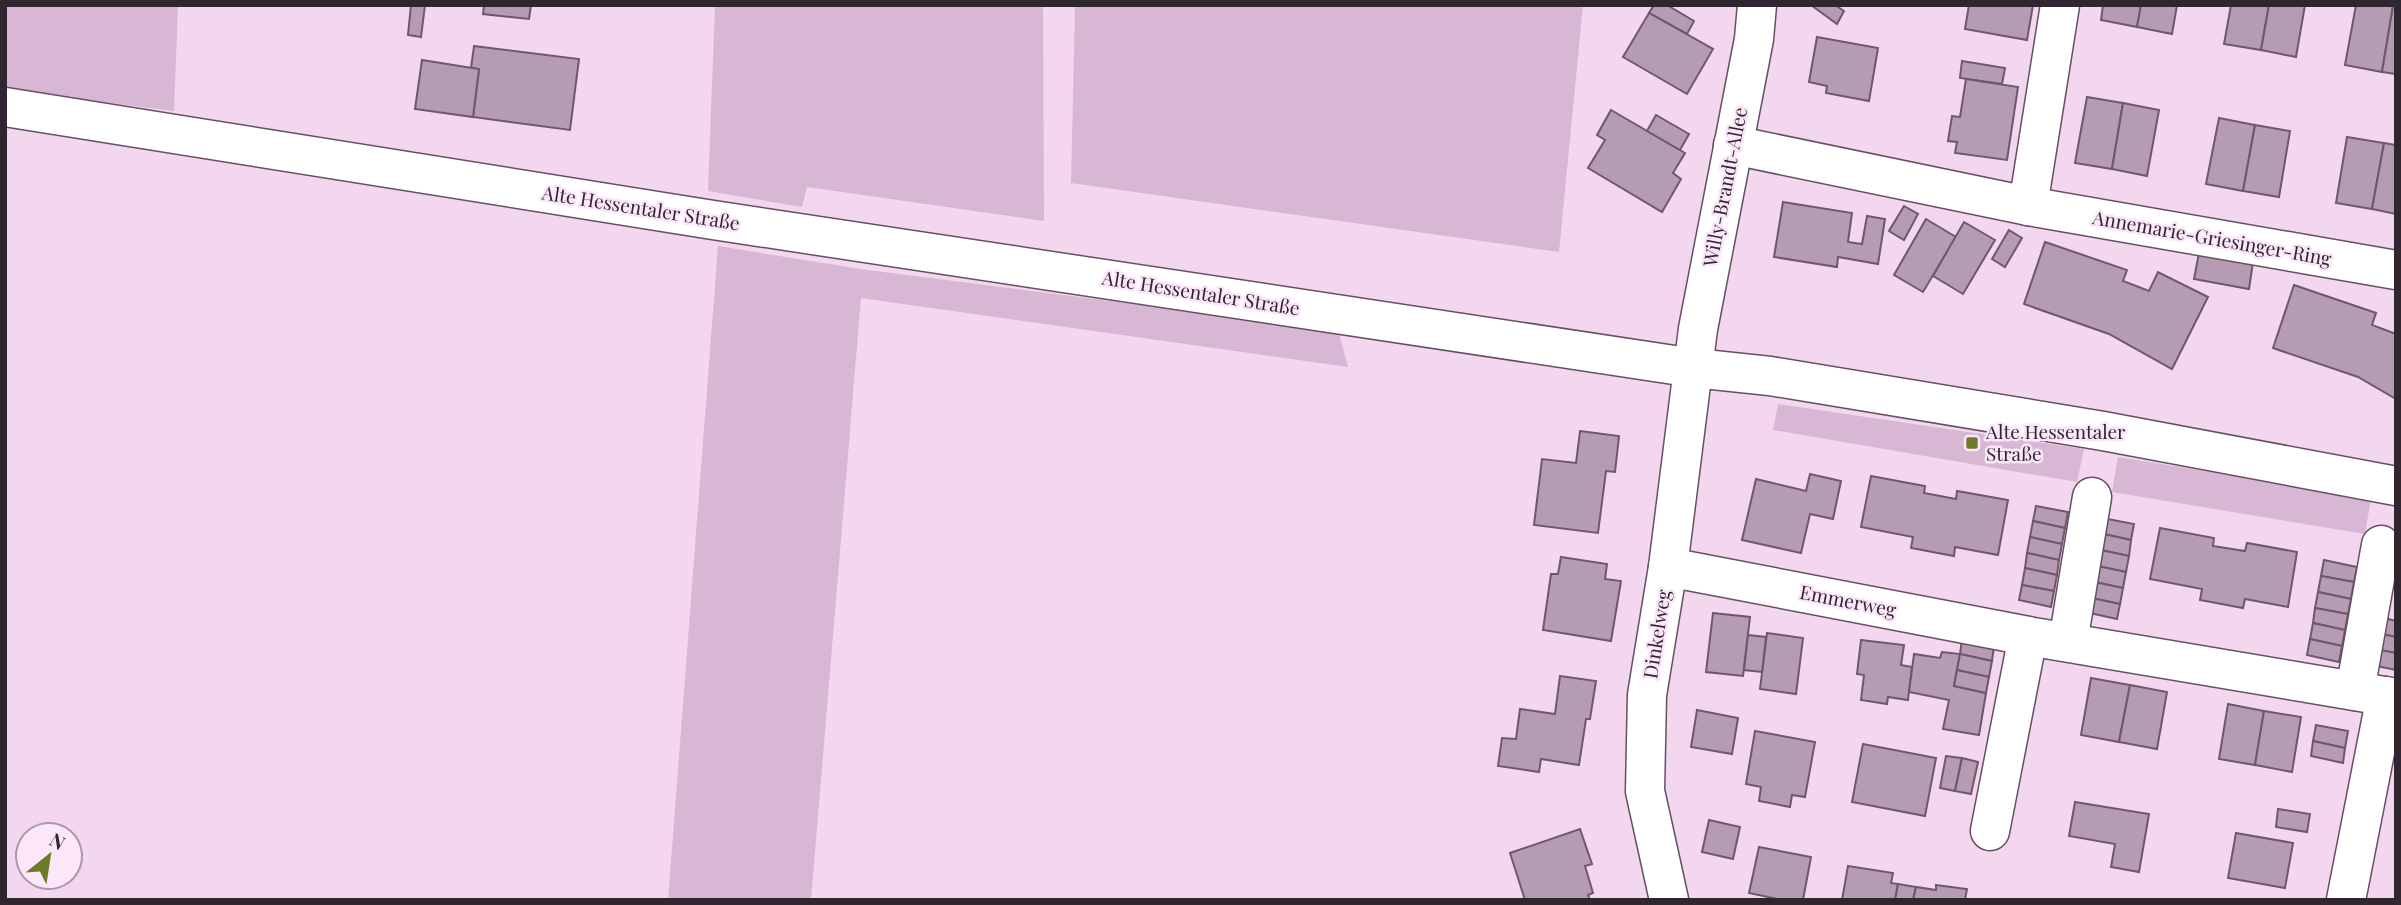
<svg xmlns="http://www.w3.org/2000/svg" width="2401" height="905" font-family="'Playfair Display',serif">
  <style>
    .green { fill: #d8b7d5 }
    .building { fill: #b59cb3; stroke: #6f586d; stroke-width: 2 }
    .lines { fill: none; stroke-linecap: round; stroke-linejoin: round }
    .minor-casing { stroke: #664f63; stroke-width: 41 }
    .minor { stroke: #fff; stroke-width: 38 }
    .poi-dot { fill: #6b7b2a; stroke: #fce6f9; stroke-width: 2.5 }
    .labels { text-anchor: middle; stroke-width: 5; stroke-linejoin: round; paint-order: stroke }
    .street-label { font-size: 19px; fill: #30262f; stroke: #fce6f9 }
    .poi-label { font-size: 19px; fill: #30262f; stroke: #fce6f9; text-anchor: start }
  </style>
  <rect width="100%" height="100%" fill="#f2d7ef"/>
  <g class="green">
    <polygon points="5,5 178,5 174,111 5,90"/>
    <polygon points="715,5 1043,5 1044,221 807,187 802,207 708,191"/>
    <polygon points="1075,5 1583,5 1559,252 1071,183"/>
    <polygon points="718,246 860,269 1338,330 1348,367 861,298 811,900 668,900"/>
    <polygon points="1778,404 2084,449 2077,482 1773,430"/>
    <polygon points="2118,457 2371,498 2365,534 2112,492"/>
  </g>
  <g class="building">
    <polygon points="411,5 425,5 421,37 408,35"/>
    <polygon points="484,5 531,5 529,19 483,14"/>
    <polygon points="1654,5 1667,5 1694,21 1687,34 1649,13"/>
    <polygon points="1811,5 1835,5 1844,11 1837,24"/>
    <polygon points="1969,5 2033,5 2027,40 1965,29"/>
    <polygon points="2103,5 2141,5 2137,27 2101,20"/>
    <polygon points="2141,5 2177,5 2172,34 2137,27"/>
    <polygon points="2231,5 2269,5 2261,50 2224,44"/>
    <polygon points="2269,5 2305,5 2296,57 2261,50"/>
    <polygon points="2356,5 2393,6 2382,72 2345,65"/>
    <polygon points="2393,6 2396,6 2396,74 2382,72"/>
    <polygon points="1649,13 1713,49 1687,94 1623,57"/>
    <polygon points="1817,37 1878,48 1869,101 1826,93 1827,86 1809,82"/>
    <polygon points="474,46 579,59 570,130 473,117 479,69 471,68"/>
    <polygon points="422,60 479,69 473,117 415,109"/>
    <polygon points="1962,61 2005,68 2002,84 1960,78"/>
    <polygon points="1966,79 2018,87 2007,160 1955,153 1957,142 1948,141 1952,116 1960,117"/>
    <polygon points="2087,97 2123,103 2112,169 2075,163"/>
    <polygon points="2123,103 2159,110 2147,176 2112,169"/>
    <polygon points="1611,110 1685,153 1673,173 1681,179 1662,212 1588,168 1605,140 1597,135"/>
    <polygon points="1656,115 1689,134 1680,150 1647,131"/>
    <polygon points="2219,118 2255,125 2243,191 2206,184"/>
    <polygon points="2255,125 2290,131 2279,197 2243,191"/>
    <polygon points="2347,137 2384,143 2372,209 2336,203"/>
    <polygon points="2384,143 2396,145 2396,214 2372,209"/>
    <polygon points="1783,202 1852,213 1848,242 1862,244 1867,216 1885,219 1878,264 1838,257 1837,267 1774,257"/>
    <polygon points="1904,206 1918,214 1904,240 1889,231"/>
    <polygon points="1926,219 1956,237 1923,292 1894,275"/>
    <polygon points="1964,222 1995,240 1963,294 1933,276"/>
    <polygon points="2009,230 2022,238 2005,267 1992,259"/>
    <polygon points="2045,242 2127,270 2123,281 2149,291 2158,272 2208,297 2172,369 2109,334 2024,304"/>
    <polygon points="2199,253 2253,262 2249,289 2194,279"/>
    <polygon points="2294,285 2376,313 2372,325 2396,334 2396,399 2358,377 2273,348"/>
    <polygon points="1580,431 1619,436 1615,472 1606,471 1598,533 1534,525 1542,459 1576,463"/>
    <polygon points="1810,474 1841,481 1833,519 1810,514 1801,553 1742,540 1756,479 1806,491"/>
    <polygon points="1871,476 1925,486 1924,493 1956,499 1957,491 2008,500 1998,555 1955,547 1954,556 1911,548 1913,537 1861,527"/>
    <polygon points="2036,506 2068,512 2065,528 2033,521"/>
    <polygon points="2102,518 2134,524 2131,540 2099,533"/>
    <polygon points="2033,521 2065,528 2062,544 2030,537"/>
    <polygon points="2160,528 2214,538 2213,546 2245,551 2247,543 2297,552 2288,607 2245,599 2243,608 2200,600 2202,589 2150,579"/>
    <polygon points="2099,533 2131,540 2129,556 2096,549"/>
    <polygon points="2030,537 2062,544 2059,560 2027,553"/>
    <polygon points="2096,549 2129,556 2126,572 2093,565"/>
    <polygon points="2027,553 2059,560 2057,575 2025,568"/>
    <polygon points="1561,557 1607,564 1605,579 1621,581 1611,641 1543,630 1551,574 1558,574"/>
    <polygon points="2324,560 2357,567 2354,582 2321,576"/>
    <polygon points="2093,565 2126,572 2123,588 2090,581"/>
    <polygon points="2025,568 2057,575 2054,591 2022,585"/>
    <polygon points="2321,576 2354,582 2351,599 2318,592"/>
    <polygon points="2090,581 2123,588 2120,604 2087,597"/>
    <polygon points="2022,585 2054,591 2051,607 2019,600"/>
    <polygon points="2318,592 2351,599 2348,614 2315,608"/>
    <polygon points="2087,597 2120,604 2117,619 2085,612"/>
    <polygon points="2315,608 2348,614 2345,630 2313,623"/>
    <polygon points="1713,613 1750,617 1743,676 1706,672"/>
    <polygon points="2381,617 2396,621 2396,637 2378,633"/>
    <polygon points="2313,623 2345,630 2342,646 2310,639"/>
    <polygon points="1767,633 1803,638 1796,694 1760,689"/>
    <polygon points="2378,633 2396,637 2396,653 2375,649"/>
    <polygon points="1748,635 1766,637 1762,672 1744,670"/>
    <polygon points="1962,639 1994,646 1992,661 1960,654"/>
    <polygon points="2310,639 2342,646 2339,662 2307,655"/>
    <polygon points="1861,640 1904,645 1901,665 1912,667 1908,700 1888,697 1887,704 1861,700 1864,675 1857,674"/>
    <polygon points="2375,649 2396,653 2396,670 2372,665"/>
    <polygon points="1942,652 1960,654 1954,686 1986,693 1979,735 1943,729 1949,700 1909,692 1914,654 1940,658"/>
    <polygon points="1960,654 1992,661 1989,677 1957,670"/>
    <polygon points="1957,670 1989,677 1986,693 1954,686"/>
    <polygon points="1560,676 1596,681 1590,719 1586,719 1579,765 1541,759 1539,772 1498,766 1502,738 1516,739 1520,709 1555,714"/>
    <polygon points="2091,678 2130,685 2119,742 2081,735"/>
    <polygon points="2130,685 2167,692 2157,749 2119,742"/>
    <polygon points="2228,704 2264,711 2255,765 2219,759"/>
    <polygon points="1697,710 1738,718 1732,754 1691,747"/>
    <polygon points="2264,711 2301,717 2292,772 2255,765"/>
    <polygon points="2316,725 2348,731 2345,748 2313,741"/>
    <polygon points="1755,731 1815,742 1805,797 1792,795 1790,807 1759,801 1761,787 1746,784"/>
    <polygon points="2313,741 2345,748 2343,763 2311,756"/>
    <polygon points="1863,744 1936,758 1925,816 1852,802"/>
    <polygon points="1946,756 1962,758 1955,791 1940,788"/>
    <polygon points="1962,758 1978,762 1971,794 1955,791"/>
    <polygon points="2075,802 2149,814 2139,872 2111,867 2115,844 2069,836"/>
    <polygon points="2278,809 2310,814 2307,832 2276,827"/>
    <polygon points="1709,820 1740,827 1733,859 1702,852"/>
    <polygon points="1580,829 1592,864 1585,866 1593,893 1588,895 1590,900 1525,900 1510,853"/>
    <polygon points="2236,833 2293,843 2285,888 2228,878"/>
    <polygon points="1759,847 1811,857 1803,900 1782,900 1749,893"/>
    <polygon points="1848,866 1893,873 1891,883 1898,884 1895,900 1842,900"/>
    <polygon points="1898,884 1916,887 1913,900 1895,900"/>
    <polygon points="1936,885 1967,889 1965,900 1913,900 1916,887 1936,890"/>
  </g>
  <g class="lines">
    <defs>
      <g id="minor">
        <polyline points="5,107 713,220 1694,368 1770,376 2103,431 2396,486"/>
        <polyline points="1733,145 2028,206 2396,270"/>
        <polyline points="2028,206 2060,5"/>
        <polyline points="1668,567 2028,636 2396,698"/>
        <polyline points="2068,642 2092,497"/>
        <polyline points="2355,691 2381,545"/>
        <polyline points="1990,831 2028,636"/>
        <polyline points="1669,900 1645,791 1647,695 1668,567 1698,329 1754,39 1757,5"/>
        <polyline points="2346,900 2386,696"/>
      </g>
    </defs>
    <use href="#minor" class="minor-casing"/>
    <use href="#minor" class="minor"/>
  </g>
  <rect class="poi-dot" x="1965" y="436" width="14" height="14" rx="3.5"/>
  <g class="labels">
    <g class="street-label">
      <text transform="translate(1725 187) rotate(-79)" y="7">Willy-Brandt-Allee</text>
      <text transform="translate(641 208) rotate(9)" y="7">Alte Hessentaler Straße</text>
      <text transform="translate(2212 238) rotate(10)" y="7">Annemarie-Griesinger-Ring</text>
      <text transform="translate(1201 293) rotate(9)" y="7">Alte Hessentaler Straße</text>
      <text transform="translate(1848 601) rotate(11)" y="7">Emmerweg</text>
      <text transform="translate(1657 634) rotate(-81)" y="7">Dinkelweg</text>
    </g>
    <g class="poi-label">
      <text x="1986" y="439">Alte Hessentaler<tspan x="1986" dy="22">Straße</tspan></text>
    </g>
  </g>
  <rect width="2401" height="905" fill="none" stroke="#30262f" stroke-width="14"/>
  <g transform="translate(49 856) rotate(30)"><circle r="33" fill="#fce6f9" stroke="#aa99a8" stroke-width="2"/>
  <path d="M0-5L12 26L0 18L-12 26Z" fill="#6b7b2a"/>
  <text y="-10" font-size="19" font-weight="bold" text-anchor="middle" fill="#30262f">N</text>
  </g>
</svg>
